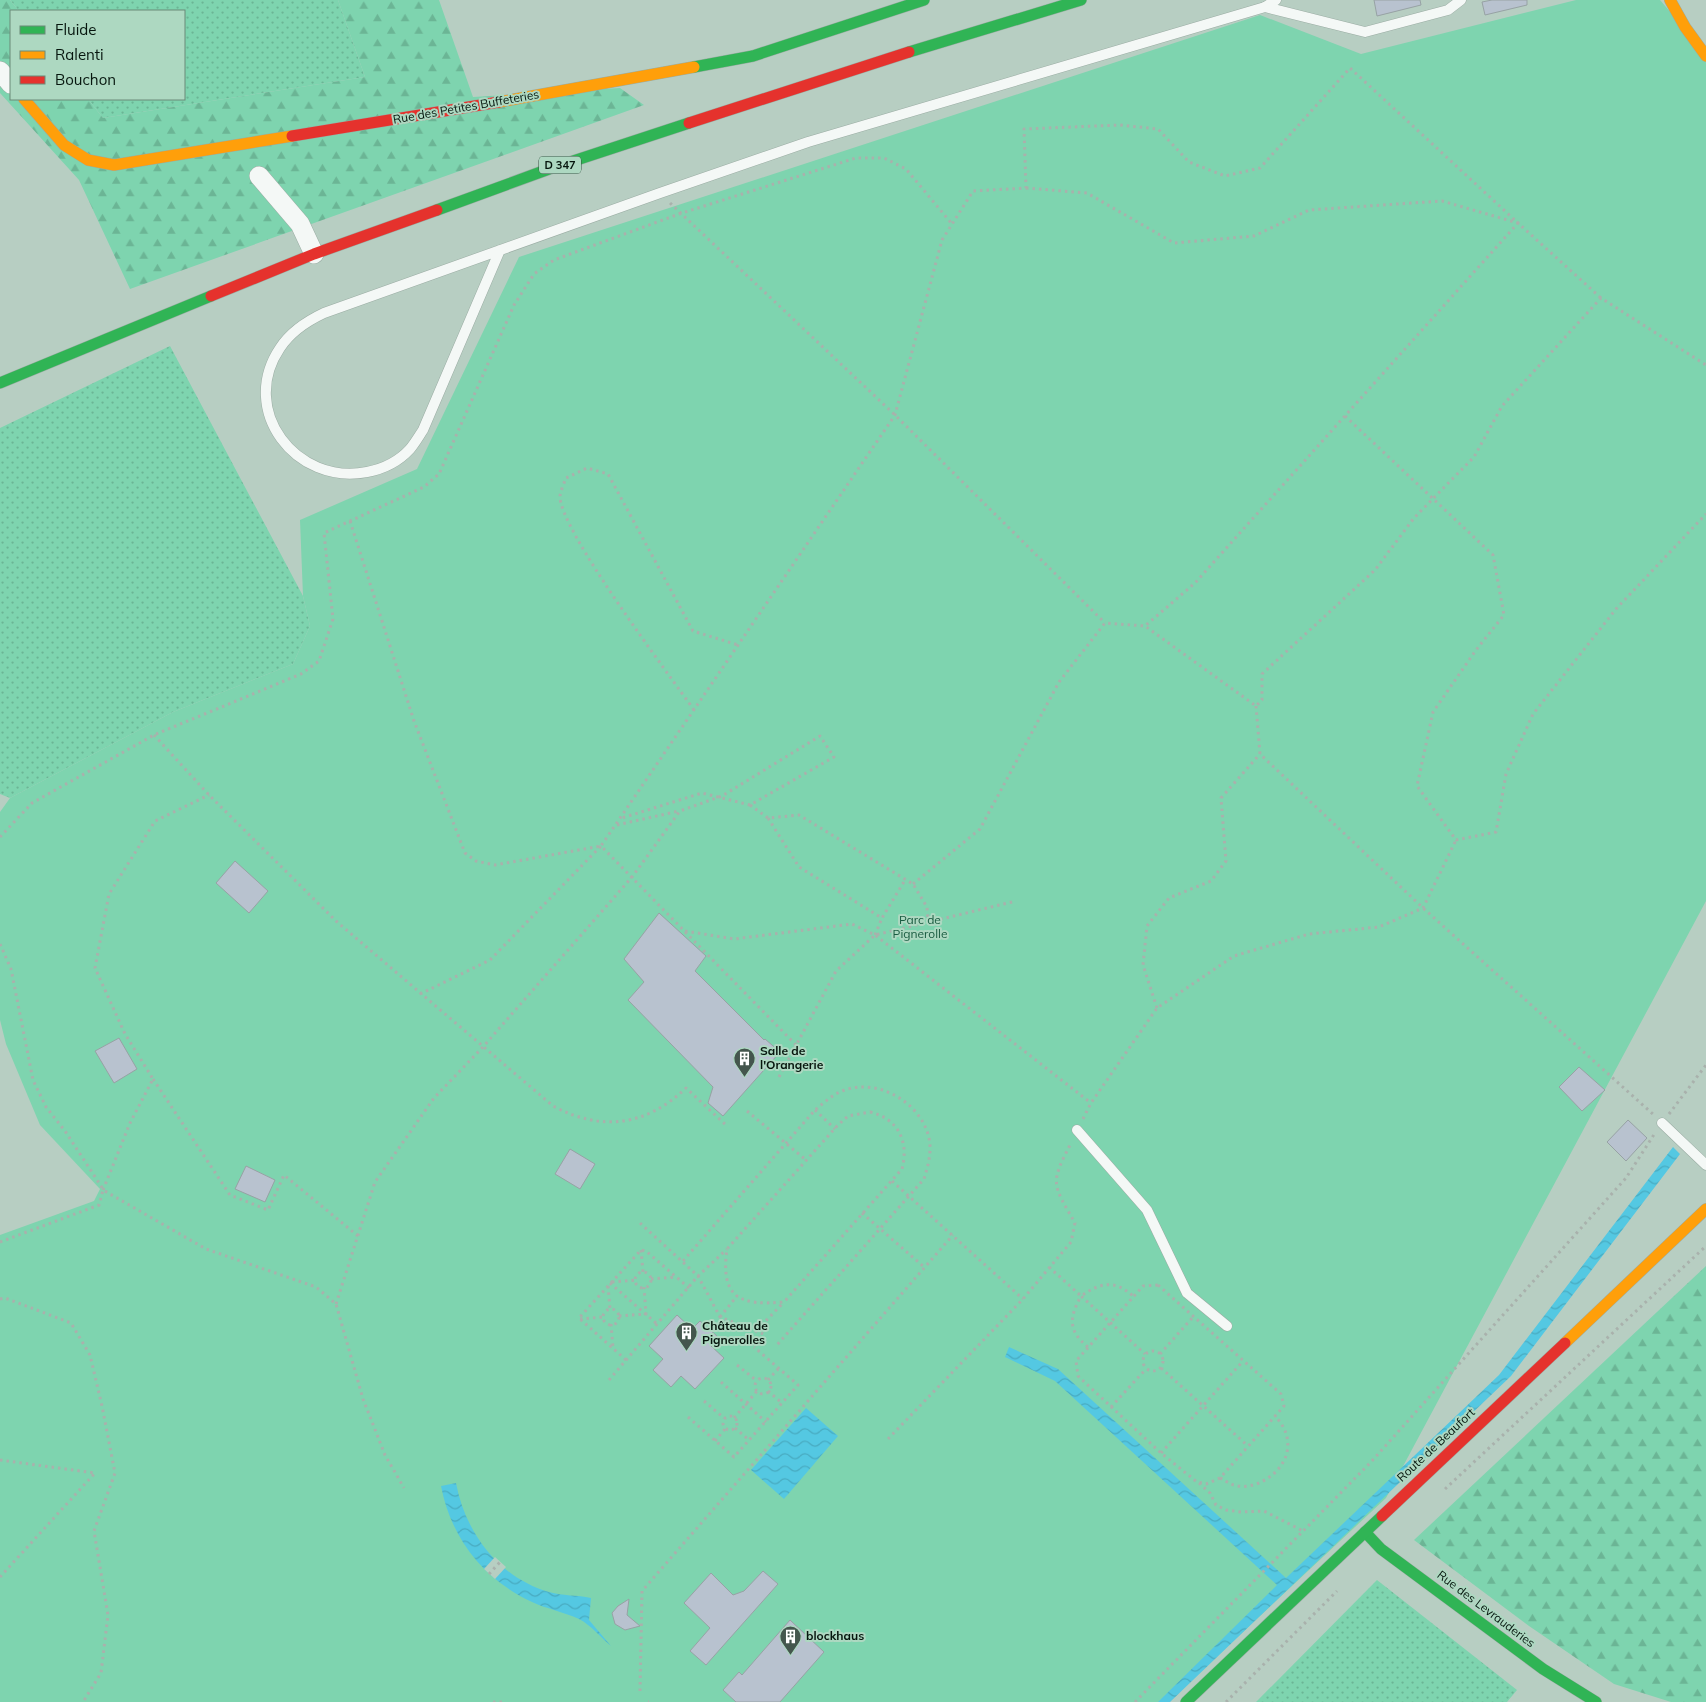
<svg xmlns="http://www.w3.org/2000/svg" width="1706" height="1702" font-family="Mulish,sans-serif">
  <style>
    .grass { fill: url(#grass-dots) }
    .forest { fill: url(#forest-firs) }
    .park { fill: #7ed4af }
    .water { fill: url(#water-waves) }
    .pier { fill: #b7cec2 }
    .building { fill: #b8c2cf; stroke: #97a2a4 }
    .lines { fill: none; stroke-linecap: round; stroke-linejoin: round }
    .lane-casing { stroke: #9aaca3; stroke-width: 11 }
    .street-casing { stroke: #9aaca3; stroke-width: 20 }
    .fast-casing { stroke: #9aaca3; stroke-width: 12 }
    .slow-casing { stroke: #9aaca3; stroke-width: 12 }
    .jam-casing { stroke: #9aaca3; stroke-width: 12 }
    .path { stroke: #a9b1ac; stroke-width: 3; stroke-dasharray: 2.5 4; stroke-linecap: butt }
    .lane { stroke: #f4f8f6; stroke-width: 10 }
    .street { stroke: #f4f8f6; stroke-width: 19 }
    .fast { stroke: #30b455; stroke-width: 11 }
    .slow { stroke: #ff9f0a; stroke-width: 11 }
    .jam { stroke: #e5322d; stroke-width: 11 }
    .labels { text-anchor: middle; stroke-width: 4; stroke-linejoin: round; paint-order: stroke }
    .shield { fill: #add8c1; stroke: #385044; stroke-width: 1 }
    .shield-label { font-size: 11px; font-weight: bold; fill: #06160e }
    .street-label { font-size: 12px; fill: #06160e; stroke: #add8c1 }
    .park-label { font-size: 12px; fill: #195b40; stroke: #add8c1 }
    .poi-label { font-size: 12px; font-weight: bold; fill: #06160e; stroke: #add8c1; text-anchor: start }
  </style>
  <defs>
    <pattern id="grass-dots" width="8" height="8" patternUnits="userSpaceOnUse" patternTransform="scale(1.25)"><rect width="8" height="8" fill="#7ed4af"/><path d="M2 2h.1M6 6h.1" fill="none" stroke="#6bb595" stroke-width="1.8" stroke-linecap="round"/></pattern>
    <pattern id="forest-firs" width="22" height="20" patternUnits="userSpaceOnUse" patternTransform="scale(1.25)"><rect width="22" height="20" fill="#7ed4af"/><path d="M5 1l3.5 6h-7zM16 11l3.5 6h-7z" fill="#6bb595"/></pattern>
    <pattern id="water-waves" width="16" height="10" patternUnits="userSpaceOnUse" patternTransform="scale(1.25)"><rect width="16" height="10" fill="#54c8e2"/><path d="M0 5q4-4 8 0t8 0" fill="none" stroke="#48abc1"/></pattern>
  </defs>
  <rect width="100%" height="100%" fill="#b7cec2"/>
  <g class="grass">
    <polygon points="10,0 338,0 365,77 103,118 88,99 184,99 184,11 19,11"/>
    <polygon points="170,346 303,596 310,626 293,664 173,712 10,798 0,794 0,428"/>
    <polygon points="1377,1580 1517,1690 1507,1702 1256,1702"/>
  </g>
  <g class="forest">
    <polygon points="0,0 10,0 19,11 11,11 11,99 88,99 103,118 365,77 338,0 439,0 473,97 620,88 644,105 130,289 79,180 0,93"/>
    <polygon points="1706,1266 1706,1702 1671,1702 1614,1684 1529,1626 1414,1540"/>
  </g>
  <polygon class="park" points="1576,0 1660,0 1706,54 1706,901 1386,1498 1168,1702 0,1702 0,1235 94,1201 100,1189 40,1125 6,1044 0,1020 0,812 10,798 173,712 293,664 310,626 303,596 300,520 417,469 519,257 1260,15 1361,54"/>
  <g class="water">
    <polygon points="1673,1147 1680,1154 1511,1376 1170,1702 1158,1702 1277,1585 1055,1381 1005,1357 1009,1347 1058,1369 1286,1578 1499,1375"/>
    <polygon points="806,1408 838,1436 784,1499 751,1470"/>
    <path d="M 456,1483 C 465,1532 499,1578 549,1592 C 563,1596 577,1595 591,1598 L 589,1620 L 611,1646 C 601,1638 591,1625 579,1619 C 564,1612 547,1609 532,1602 C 483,1579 451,1538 441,1486 Z"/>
  </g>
  <polygon class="pier" points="495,1557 506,1567 495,1579 484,1569"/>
  <g class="building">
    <polygon points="1374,0 1420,0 1421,5 1377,16"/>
    <polygon points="1492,0 1527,0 1527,5 1485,15 1482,2"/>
    <polygon points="235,861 268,891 249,913 216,883"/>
    <polygon points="659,913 706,956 695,971 764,1040 765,1039 780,1052 723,1116 708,1103 713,1087 628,1000 644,982 624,959"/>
    <polygon points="119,1038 137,1069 114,1083 95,1051"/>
    <polygon points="1579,1067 1605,1090 1582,1111 1559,1087"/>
    <polygon points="1628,1120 1647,1138 1626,1161 1607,1142"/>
    <polygon points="570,1149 595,1164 580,1189 555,1174"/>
    <polygon points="246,1166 275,1180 265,1202 235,1189"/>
    <polygon points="677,1315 692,1329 700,1321 718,1337 710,1345 724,1358 695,1389 681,1376 671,1387 653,1370 663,1359 649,1346"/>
    <polygon points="763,1571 778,1584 706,1665 690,1651 710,1628 684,1603 711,1573 733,1595 744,1591"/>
    <polygon points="629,1599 627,1615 640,1626 625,1630 615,1624 612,1613 618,1606"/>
    <polygon points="790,1620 824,1652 780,1702 736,1702 723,1690 739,1672 742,1675"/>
  </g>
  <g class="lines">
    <defs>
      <g id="lane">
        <polyline points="1265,7 1276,0"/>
        <path d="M 500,250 L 423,430 C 419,436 415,443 410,449 C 399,461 383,469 367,472 C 296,486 238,410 280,348 C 291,331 307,321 324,313 L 660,193 L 808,142 L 1265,7 L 1365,32 L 1448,10 L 1461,0"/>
        <polyline points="1662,1123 1706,1165"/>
        <polyline points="1077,1130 1147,1210 1187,1293 1227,1326"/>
      </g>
      <g id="street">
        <polyline points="0,71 11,84"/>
        <polyline points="259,176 300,224 314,254"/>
      </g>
      <g id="fast">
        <polyline points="909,52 1081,0"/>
        <polyline points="694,67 753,56 924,0"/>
        <polyline points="437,210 549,169 689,123"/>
        <polyline points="0,383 211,296"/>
        <polyline points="1365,1532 1381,1549 1543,1669 1596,1702"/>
        <polyline points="1186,1702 1382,1516"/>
      </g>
      <g id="slow">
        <polyline points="1670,0 1685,27 1706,56"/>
        <polyline points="24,99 64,145 88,160 114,165 292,136"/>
        <polyline points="499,102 694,67"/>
        <polyline points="1565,1343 1706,1209"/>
      </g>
      <g id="jam">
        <polyline points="689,123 909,52"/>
        <polyline points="292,136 499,102"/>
        <polyline points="211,296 314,254 437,210"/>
        <polyline points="1382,1516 1565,1343"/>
      </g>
    </defs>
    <use href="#lane" class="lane-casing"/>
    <use href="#street" class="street-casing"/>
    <use href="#fast" class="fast-casing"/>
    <use href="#slow" class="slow-casing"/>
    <use href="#jam" class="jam-casing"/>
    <g class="path">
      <polyline points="1026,188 1087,193 1174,243 1254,236 1309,210 1442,201 1518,223 1601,298"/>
      <polyline points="670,203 895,415 1105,623"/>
      <polyline points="1345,416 1493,555 1504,615 1476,650 1433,712 1417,786 1456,840 1496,832 1506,774 1533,714 1616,609 1706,514"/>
      <polyline points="350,521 414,721 465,853 476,861 495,865 601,846"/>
      <polyline points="1256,706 1260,754 1423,908 1654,1115"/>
      <path d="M 694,710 C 670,676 559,529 560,496 C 561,490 564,483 566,478 L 587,468 L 608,474 L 693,631 L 738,645"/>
      <path d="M 154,735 L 209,795 L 336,921 L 553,1106 C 602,1132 646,1126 686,1088 L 727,1126"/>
      <polyline points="750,805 768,818 799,815 913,884 927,907 928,921"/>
      <polyline points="768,818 799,867 882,918 905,880"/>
      <polyline points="617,825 679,811"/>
      <polyline points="0,837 32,803 154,735 301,674 319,661 333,619 324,533 424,487 439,474 514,305 534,274 554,260 679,214 856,158 884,158 906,169 952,224"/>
      <polyline points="913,884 980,829 1059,682 1105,623 1145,626 1256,706 1262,700 1262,674 1375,570 1414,518 1474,457 1502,406 1601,298 1706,365"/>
      <polyline points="685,931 734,939 852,924 875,935 1091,1103"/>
      <polyline points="875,935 882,918"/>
      <polyline points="0,944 11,969 33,1080 46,1107 65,1131 103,1189"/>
      <polyline points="420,994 490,960 601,846"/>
      <polyline points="1157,1008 1143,965 1147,926 1169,898 1211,881 1226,861 1221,798 1260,754"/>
      <polyline points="796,1045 601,846 895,415 942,240 973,191 1026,188 1024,129 1120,125 1158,129 1189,162 1225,176 1260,168 1350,68 1518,223 1195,583 1145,626"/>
      <polyline points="779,1077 836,971 875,935 1016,901"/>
      <polyline points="153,1079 230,1195 268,1210 284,1175 358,1236"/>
      <polyline points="815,1110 835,1129"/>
      <polyline points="747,1111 806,1160"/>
      <path d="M 870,1112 C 899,1119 909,1142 902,1169 L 784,1302 C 740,1306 720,1298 727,1249 L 837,1126 L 848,1116 Z"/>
      <polyline points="1669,1114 1706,1065"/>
      <polyline points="1083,1119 1091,1103 1157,1008 1234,956 1309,934 1379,927 1423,908 1456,840"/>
      <polyline points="892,1181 1023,1299"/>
      <polyline points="103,1190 130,1123 153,1079 125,1034 95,968 109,894 155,821 209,795"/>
      <polyline points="862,1213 924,1267"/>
      <polyline points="640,1223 698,1276 720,1317 766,1335"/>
      <polyline points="0,1242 99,1205 103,1190 206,1249 316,1287 336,1304 363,1399 385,1455 404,1488"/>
      <polyline points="641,1250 643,1272"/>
      <path d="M 683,1261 L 815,1110 C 825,1102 835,1092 848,1089 C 881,1080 921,1103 929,1138 C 932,1152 928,1166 924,1179 L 777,1345"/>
      <path d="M 1049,1267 L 1081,1296 C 1100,1283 1114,1279 1133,1296"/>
      <circle cx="643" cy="1280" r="8"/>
      <polyline points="651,1279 675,1277"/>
      <polyline points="612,1282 636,1280"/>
      <polyline points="610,1283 657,1324"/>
      <polygon points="1158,1285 1281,1394 1284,1406 1220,1478 1206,1484 1197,1482 1161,1453 1078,1376 1076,1361 1143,1286"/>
      <polyline points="608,1286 610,1309"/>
      <polyline points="0,1299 5,1298 71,1323 90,1355 102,1406 115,1473 94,1531 108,1615 101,1673 83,1702"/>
      <polyline points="336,1304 375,1182 434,1098 482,1048 632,877 680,811 722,796 820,736 834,757 750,805 702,793 622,818"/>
      <circle cx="611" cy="1317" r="8"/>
      <polyline points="619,1316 646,1314 644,1287"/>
      <polyline points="720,1317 737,1296"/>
      <polyline points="580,1319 603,1317"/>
      <polyline points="611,1324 613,1348"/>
      <polyline points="757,1330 784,1302"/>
      <path d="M 1088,1347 C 1068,1331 1069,1318 1081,1296 L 1145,1354"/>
      <circle cx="1153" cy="1361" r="10"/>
      <polyline points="1160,1354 1193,1317"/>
      <polyline points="626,1360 579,1318 641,1250 646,1251 689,1288"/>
      <polyline points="737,1365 757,1381"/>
      <polyline points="1161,1368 1248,1446"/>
      <circle cx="763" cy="1386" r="8"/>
      <polyline points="609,1380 698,1276 727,1249"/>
      <polyline points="768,1380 778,1369"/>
      <polyline points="721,1382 766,1422"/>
      <polyline points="768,1391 782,1403"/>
      <polyline points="704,1401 724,1418"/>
      <polyline points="1111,1407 1146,1369"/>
      <circle cx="730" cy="1423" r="7"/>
      <polyline points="688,1417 734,1457 798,1385 754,1347"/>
      <polyline points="734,1418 757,1391"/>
      <polyline points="735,1428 749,1440"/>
      <path d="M 888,1439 L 1023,1299 L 1071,1242 L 1075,1223 C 1052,1183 1050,1184 1071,1143"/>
      <polyline points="715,1441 725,1429"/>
      <polyline points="1161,1453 1243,1361"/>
      <polyline points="0,1460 95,1473"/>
      <path d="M 1220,1478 C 1225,1480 1229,1484 1234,1485 C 1242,1488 1253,1486 1261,1482 C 1288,1469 1298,1440 1275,1416"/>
      <polyline points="1199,1483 1210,1493 1216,1505 1226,1510 1241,1512 1264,1511 1303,1531"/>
      <polyline points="1445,1489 1706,1246"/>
      <polyline points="489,1574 500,1562"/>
      <polyline points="0,1577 95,1473"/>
      <polyline points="640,1691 642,1591 953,1235"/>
      <polyline points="493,1702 504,1702"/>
      <polyline points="648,1702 649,1702"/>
      <polyline points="1135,1702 1371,1462 1626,1178 1655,1133"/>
      <polyline points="1226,1702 1337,1591"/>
    </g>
    <use href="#lane" class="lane"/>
    <use href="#street" class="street"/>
    <use href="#fast" class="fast"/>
    <use href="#slow" class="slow"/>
    <use href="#jam" class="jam"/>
  </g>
  <defs>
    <symbol id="building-pin" viewBox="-11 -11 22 30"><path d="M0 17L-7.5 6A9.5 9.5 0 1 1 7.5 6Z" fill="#44564d" stroke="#add8c1"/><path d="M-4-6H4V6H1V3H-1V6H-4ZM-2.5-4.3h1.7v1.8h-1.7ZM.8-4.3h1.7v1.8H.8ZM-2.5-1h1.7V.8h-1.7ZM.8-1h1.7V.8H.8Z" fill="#fff"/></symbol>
  </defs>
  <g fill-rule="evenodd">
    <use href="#building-pin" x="732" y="1046" width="25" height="34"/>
    <use href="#building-pin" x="674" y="1320" width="25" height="34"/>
    <use href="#building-pin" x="778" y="1624" width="25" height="34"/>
  </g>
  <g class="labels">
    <rect class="shield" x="539" y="156.5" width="42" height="17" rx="4"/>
    <g class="shield-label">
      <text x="560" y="169">D 347</text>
    </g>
    <g class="street-label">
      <text transform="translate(466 107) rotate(-10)" y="4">Rue des Petites Buffeteries</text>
      <text transform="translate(1436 1445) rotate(-43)" y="4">Route de Beaufort</text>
      <text transform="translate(1486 1609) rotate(37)" y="4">Rue des Levrauderies</text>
    </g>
    <g class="park-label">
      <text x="920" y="924">Parc de<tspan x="920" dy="14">Pignerolle</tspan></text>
    </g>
    <g class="poi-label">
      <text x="760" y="1055">Salle de<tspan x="760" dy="14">l'Orangerie</tspan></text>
      <text x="702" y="1330">Château de<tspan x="702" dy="14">Pignerolles</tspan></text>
      <text x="806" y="1640">blockhaus</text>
    </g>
  </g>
  <rect x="10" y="10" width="175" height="90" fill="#add8c1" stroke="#6a8a79"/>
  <rect x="20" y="26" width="25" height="8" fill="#30b455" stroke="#6a8a79"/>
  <text x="55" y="35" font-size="15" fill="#06160e">Fluide</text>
  <rect x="20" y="51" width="25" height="8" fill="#ff9f0a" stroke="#6a8a79"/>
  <text x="55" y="60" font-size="15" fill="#06160e">Ralenti</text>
  <rect x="20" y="76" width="25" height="8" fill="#e5322d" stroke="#6a8a79"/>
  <text x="55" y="85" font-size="15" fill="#06160e">Bouchon</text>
</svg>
